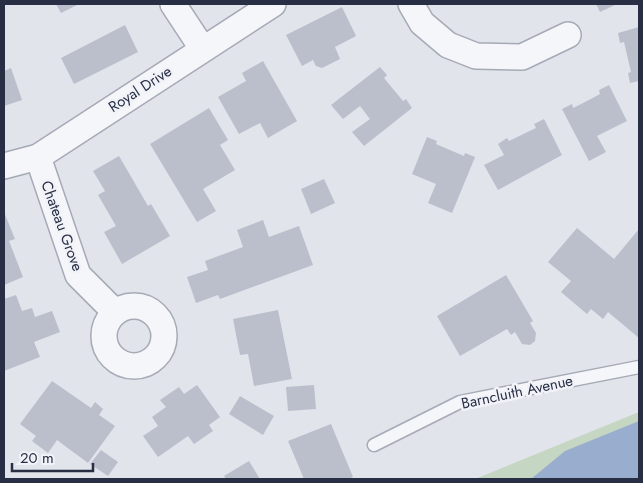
<svg xmlns="http://www.w3.org/2000/svg" width="643" height="483" font-family="Jost,sans-serif">
  <style>
    .green { fill: #c5d6c2 }
    .water { fill: #99adce }
    .building { fill: #bbbfcc }
    .lines { fill: none; stroke-linecap: round; stroke-linejoin: round }
    .lane-casing { stroke: #a6aab6; stroke-width: 15 }
    .street-casing { stroke: #a6aab6; stroke-width: 28 }
    .lane { stroke: #f5f6f9; stroke-width: 12 }
    .street { stroke: #f5f6f9; stroke-width: 25 }
    .labels { text-anchor: middle; stroke-width: 5; stroke-linejoin: round; paint-order: stroke }
    .street-label { font-size: 15px; fill: #282f45; stroke: #f1f3f8 }
  </style>
  <rect width="100%" height="100%" fill="#e1e4eb"/>
  <polygon class="green" points="639,412 639,479 475,479"/>
  <polygon class="water" points="639,421 639,479 531,479 565,451"/>
  <g class="building">
    <polygon points="56,4 79,4 61,13"/>
    <polygon points="596,4 617,4 600,12"/>
    <polygon points="342,7 356,36 335,47 340,59 322,68 316,66 313,60 302,66 286,35"/>
    <polygon points="125,25 138,52 74,84 61,58"/>
    <polygon points="639,27 639,81 630,83 628,73 631,72 624,42 620,43 618,33"/>
    <polygon points="263,61 297,121 268,138 260,123 239,134 218,97 246,81 242,73"/>
    <polygon points="380,67 387,75 384,78 393,89 403,101 406,99 412,108 364,146 352,132 370,119 360,106 343,119 331,105"/>
    <polygon points="11,68 22,100 4,106 4,71"/>
    <polygon points="609,85 627,121 597,136 606,152 589,161 562,109 572,104 573,108 587,101 600,94 599,90"/>
    <polygon points="209,108 228,140 220,145 235,170 203,189 216,211 197,222 150,144"/>
    <polygon points="544,119 562,155 498,190 484,165 504,155 498,144 507,138 509,141 536,128 534,124"/>
    <polygon points="427,137 437,141 436,144 464,156 465,153 475,157 452,213 428,203 436,184 412,174"/>
    <polygon points="119,156 148,206 151,204 170,236 122,264 104,232 116,226 98,195 105,191 93,171"/>
    <polygon points="324,179 335,203 311,214 301,189"/>
    <polygon points="4,212 15,239 9,241 23,277 4,285"/>
    <polygon points="263,220 269,237 299,226 313,265 220,299 218,295 196,303 187,277 208,270 205,261 243,247 237,230"/>
    <polygon points="577,228 614,259 639,229 639,338 608,312 603,319 591,309 587,314 561,292 571,281 548,262"/>
    <polygon points="506,275 533,321 530,323 536,333 535,341 530,345 522,344 515,332 511,335 507,329 460,356 437,316"/>
    <polygon points="16,295 22,311 32,308 35,317 52,311 60,332 34,342 40,357 4,371 4,299"/>
    <polygon points="278,310 292,379 254,386 248,354 240,355 233,319"/>
    <polygon points="52,381 91,408 95,402 103,409 99,415 115,426 88,463 57,440 48,453 32,441 36,436 20,424"/>
    <polygon points="197,385 220,417 209,425 213,431 194,444 188,436 158,457 143,436 158,426 152,417 166,407 160,400 179,387 184,394"/>
    <polygon points="314,385 316,409 288,411 286,387"/>
    <polygon points="240,396 274,416 263,435 229,414"/>
    <polygon points="331,424 353,477 349,479 304,479 288,441"/>
    <polygon points="101,450 118,462 108,476 90,464"/>
    <polygon points="249,461 260,479 226,479 224,476"/>
  </g>
  <g class="lines">
    <defs>
      <polyline id="lane" points="374,445 460,402 639,367"/>
      <g id="street">
        <polyline points="173,4 202,48"/>
        <polyline points="411,4 422,23 448,45 476,56 522,57 568,35"/>
        <polyline points="38,157 78,275 115,312"/>
        <polyline points="4,166 38,157 273,4"/>
        <circle cx="134" cy="336" r="30"/>
      </g>
    </defs>
    <use href="#lane" class="lane-casing"/>
    <use href="#street" class="street-casing"/>
    <use href="#lane" class="lane"/>
    <use href="#street" class="street"/>
  </g>
  <g class="labels">
    <g class="street-label">
      <text transform="translate(140 89) rotate(-33)" y="5">Royal Drive</text>
      <text transform="translate(62 226) rotate(70)" y="5">Chateau Grove</text>
      <text transform="translate(517 392) rotate(-12)" y="5">Barncluith Avenue</text>
    </g>
  </g>
  <rect width="643" height="483" fill="none" stroke="#282f45" stroke-width="10"/>
  <path d="M12 463v8h81v-8" fill="none" stroke="#282f45" stroke-width="2.5"/>
  <text x="20" y="463" font-size="15" fill="#282f45" stroke="#f1f3f8" stroke-width="4" paint-order="stroke">20 m</text>
</svg>
